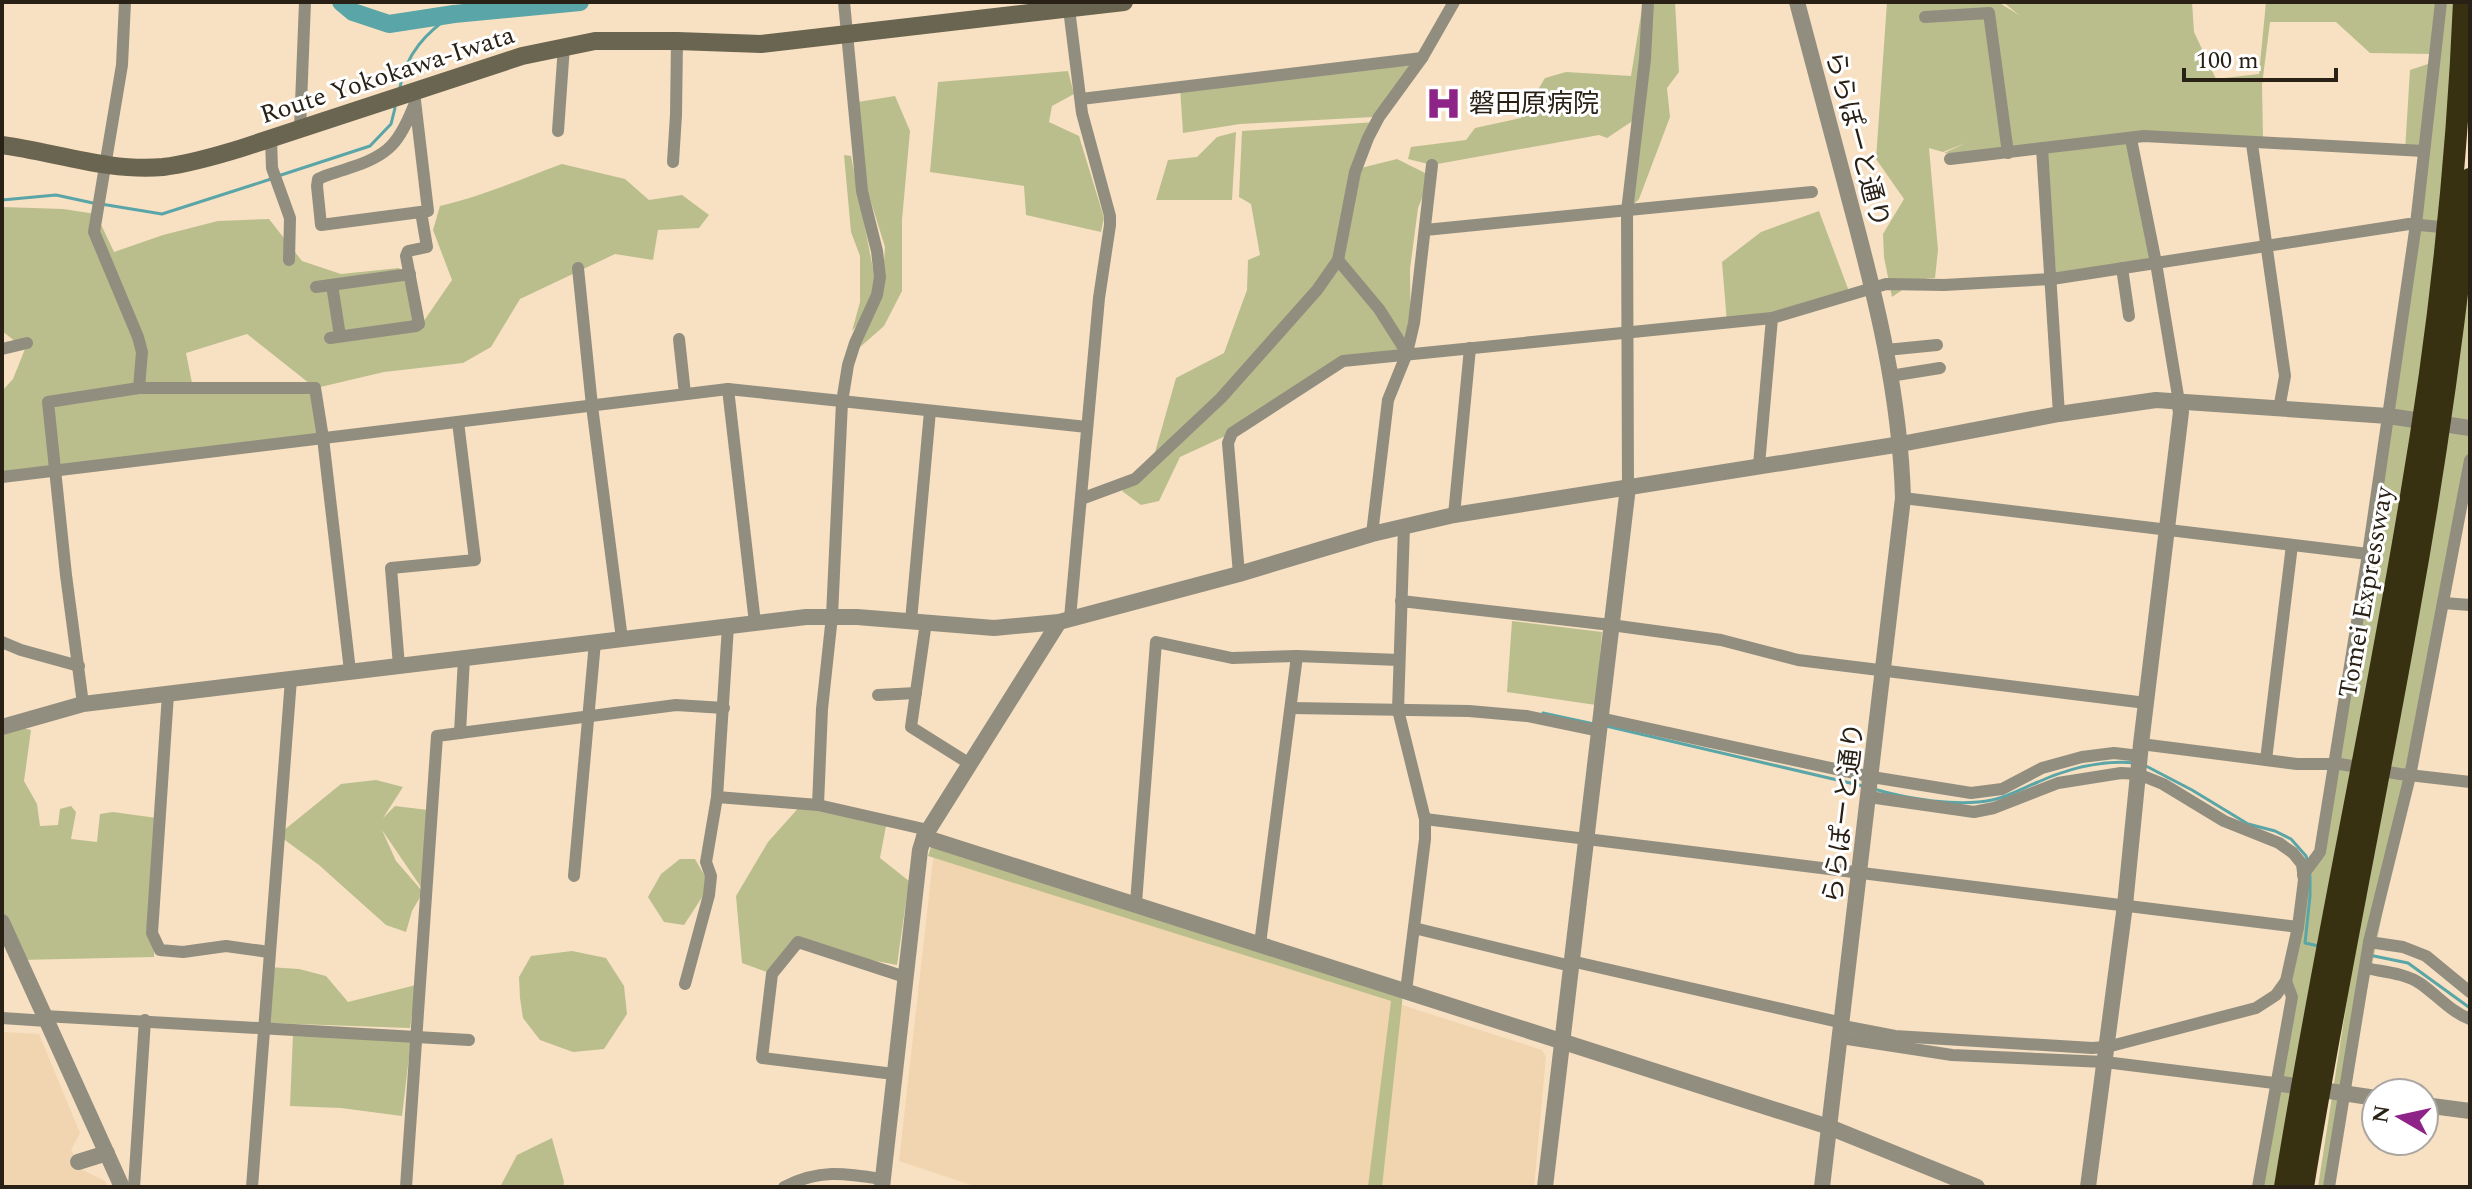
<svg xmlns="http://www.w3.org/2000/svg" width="2472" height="1189" font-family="Spectral,'Noto Sans JP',serif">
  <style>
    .built { fill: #f1d5b0 }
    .green { fill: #babe8d; fill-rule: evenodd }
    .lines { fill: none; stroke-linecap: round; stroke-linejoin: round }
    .stream { stroke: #59a5a7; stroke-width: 3 }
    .river { stroke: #59a5a7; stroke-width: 18 }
    .minor { stroke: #918e7f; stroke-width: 12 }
    .tertiary { stroke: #918e7f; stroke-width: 16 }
    .secondary { stroke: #6a6550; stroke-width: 18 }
    .motorway { stroke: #373011; stroke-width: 22 }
    .labels { text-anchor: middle; stroke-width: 6; stroke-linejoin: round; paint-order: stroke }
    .street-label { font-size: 26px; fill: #2a2116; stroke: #fff }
    .poi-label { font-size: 26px; fill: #2a2116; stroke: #fff; text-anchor: start }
  </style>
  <rect width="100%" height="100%" fill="#f8e0c2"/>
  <g class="built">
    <polygon points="937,855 1542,1050 1546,1057 1534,1187 977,1187 899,1161 933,859"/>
    <polygon points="2,1032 39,1034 80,1133 71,1150 83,1170 105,1181 108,1187 2,1187"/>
  </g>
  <g class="green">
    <polygon points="1643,2 1675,2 1679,72 1667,88 1670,117 1639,199 1627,211 1637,118 1607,138 1599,135 1432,165 1408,159 1411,147 1466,140 1475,128 1521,118 1545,78 1566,72 1631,76"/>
    <path d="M 1887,2 L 1998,2 L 2019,15 L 2003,2 L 2192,2 L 2194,32 L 2216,79 L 2259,74 L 2266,2 L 2438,2 L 2432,54 L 2370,53 L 2336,22 L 2270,22 L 2262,85 L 2263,137 L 2129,138 L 2151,258 L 2056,274 L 2047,148 L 1974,157 L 1944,153 L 1966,143 L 1943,152 L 1929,148 L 1938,250 L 1935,278 C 1919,277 1905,288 1892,297 L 1884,257 L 1883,234 L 1904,199 L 1876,159 Z"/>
    <polygon points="2442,2 2458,2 2450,142 2408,474 2278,1187 2261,1187 2292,997 2286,981 2299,919 2329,813 2424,151 2405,151 2410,70 2434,62"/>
    <polygon points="1422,58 1373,117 1240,124 1183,133 1180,87"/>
    <polygon points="1068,71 1074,94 1052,106 1049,122 1079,136 1104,218 1101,232 1026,215 1024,186 930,172 938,82"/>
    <polygon points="895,96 910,131 902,220 902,291 884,326 859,348 869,318 882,291 885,247 867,189 858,102"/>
    <polygon points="1376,122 1357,169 1397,159 1431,176 1418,208 1410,269 1411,360 1343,361 1232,433 1180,457 1159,501 1141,505 1122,491 1152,463 1176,378 1224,353 1247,290 1248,260 1260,255 1251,204 1239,197 1242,131"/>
    <polygon points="1236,132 1232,200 1156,200 1168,160 1197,157 1217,137"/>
    <polygon points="844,155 851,156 876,284 860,322 852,331 860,302 860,256 851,232"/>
    <polygon points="2470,159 2470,456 2410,776 2346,1094 2331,1187 2318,1187 2463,251"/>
    <path d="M 562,164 L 625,179 L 649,200 L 682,195 L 709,215 L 699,228 L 658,230 L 653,260 L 615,254 L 520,299 L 491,347 L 463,363 L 384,372 L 316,388 L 323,438 L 2,477 L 2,391 L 13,379 L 25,349 L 2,331 L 2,207 L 63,209 L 96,214 L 114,252 L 163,235 L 218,221 L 269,219 L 302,261 L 341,274 L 399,268 L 416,299 L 419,328 L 452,280 L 433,230 L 440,206 C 483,196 521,179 562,164 ZM 247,334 L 314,387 L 193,388 L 186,353 Z"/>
    <polygon points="1819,211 1850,294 1727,323 1722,262 1761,232"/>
    <polygon points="1512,621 1602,632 1596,705 1507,692"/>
    <polygon points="10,725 31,730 24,781 37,804 40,826 58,825 60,809 71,806 76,812 71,839 97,842 100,814 113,812 164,819 158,843 154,957 19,960 2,922 2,730"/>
    <polygon points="376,780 403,787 383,818 395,806 428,810 423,890 382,830 396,861 423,892 412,911 406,932 386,925 319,865 278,835 341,784"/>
    <polygon points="802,804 886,826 880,858 909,881 897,965 829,952 798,942 772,974 742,963 736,896 768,842"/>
    <polygon points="934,838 1403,994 1382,1187 1368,1187 1391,1001 928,856"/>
    <polygon points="680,859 695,859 710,885 684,925 664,922 648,897 661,874"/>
    <polygon points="572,951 606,958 624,986 627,1014 604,1049 573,1052 540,1040 523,1018 520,998 519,977 531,956"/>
    <polygon points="268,967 299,969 326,976 348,1002 416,985 410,1028 268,1023"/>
    <polygon points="293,1034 411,1040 402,1116 341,1108 290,1106"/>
    <polygon points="552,1138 564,1182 563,1187 500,1187 517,1155"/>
  </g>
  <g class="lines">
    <g class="stream">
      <path d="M 400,87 C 406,54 426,32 454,14"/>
      <polyline points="278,176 370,146 391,124 395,108"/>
      <polyline points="2,200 56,195 93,203"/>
      <polyline points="101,204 162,214 271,179"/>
      <polyline points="1543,713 1594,724"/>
      <polyline points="1606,726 1863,786"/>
      <polyline points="2146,766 2192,790 2248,824 2275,831 2291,839 2306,856 2308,862"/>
      <path d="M 1874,789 C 1907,799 1959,807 1992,800 C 2007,797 2023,788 2038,782 C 2067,769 2102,760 2135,763"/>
      <polyline points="2310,873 2310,896 2305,943 2319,946"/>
      <polyline points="2369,955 2408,963 2470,1008"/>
    </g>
    <polyline class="river" points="341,2 353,12 389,24 454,14 580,2"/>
    <g class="minor">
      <polyline points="125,2 122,65 94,232 138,337 142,352 139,388"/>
      <polyline points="1069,9 1082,113 1110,216 1110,225 1099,298 1070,618"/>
      <polyline points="1925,17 1989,13 2008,153"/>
      <path d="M 414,92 L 428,211 L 321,225 L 317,186 L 318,179 C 327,174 339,172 349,168 C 389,156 400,142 415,103"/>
      <polyline points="1081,99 1422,58"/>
      <polyline points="300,129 305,2"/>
      <polyline points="558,131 564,46"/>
      <polyline points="271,139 272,168 290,218 289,260"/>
      <polyline points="2131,139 2156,263 2179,402"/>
      <polyline points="2252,144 2285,376 2279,409"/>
      <polyline points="2042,148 2059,414"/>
      <polyline points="1950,159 2144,136 2424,151"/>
      <polyline points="673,162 676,115 677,41"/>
      <polyline points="1425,230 1812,192"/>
      <polyline points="1338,260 1379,309 1407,353"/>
      <polyline points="578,268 592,406 622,639"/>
      <polyline points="2122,268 2129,316"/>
      <polyline points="332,285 340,336"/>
      <polyline points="316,287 410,274"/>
      <polyline points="330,338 416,326 419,324 406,256 408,251 427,247 421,212"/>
      <polyline points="679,339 685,394"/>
      <polyline points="2,349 27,343"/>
      <polyline points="1886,350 1937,345"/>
      <polyline points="1890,376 1940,368"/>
      <polyline points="728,389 755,623"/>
      <polyline points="1759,465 1772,318"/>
      <polyline points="2,477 728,389 1087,427"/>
      <polyline points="1628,487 1627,211 1645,59 1648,2"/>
      <polyline points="1903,498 2368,554"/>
      <polyline points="1081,499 1135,479 1221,398 1317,290 1338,260 1355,172 1368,138 1379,117 1422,58 1454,2"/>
      <polyline points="1454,515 1470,348"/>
      <polyline points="1404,526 1398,710 1425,819 1425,839 1406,991"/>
      <polyline points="1372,534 1388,400 1407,353 1414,323 1432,165"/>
      <polyline points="1239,574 1228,443 1232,433 1343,361 1772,318 1886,284 1944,285 2052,279 2409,224 2451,228"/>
      <polyline points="1401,601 1611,625 1721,640 1798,660 2146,703"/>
      <polyline points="2443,603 2470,605"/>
      <polyline points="911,621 930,411"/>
      <polyline points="926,622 911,727 970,764"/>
      <polyline points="2,642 21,650 79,666"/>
      <polyline points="399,666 391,568 475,560 458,422"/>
      <polyline points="168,694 152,933 160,950 183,952 226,946 269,952"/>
      <polyline points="878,695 916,693"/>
      <polyline points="83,704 66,575 48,402 139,388 315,388 323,438 350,671"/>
      <polyline points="1291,708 1469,711 1527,716 1599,731"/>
      <polyline points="1600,718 1872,777 1971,793 2002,789 2042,768 2082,757 2114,753 2140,756"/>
      <polyline points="460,733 464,658"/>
      <polyline points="2141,744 2297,764 2340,764 2400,774 2470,782"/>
      <polyline points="2266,760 2292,545"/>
      <polyline points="717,797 818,805 928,830"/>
      <polyline points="818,805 822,709 832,616 842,402 848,365 855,343 877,295 880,277 877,251 862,191 844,2"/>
      <polyline points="1425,819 2298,927"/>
      <polyline points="2303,875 2320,852 2368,554 2416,224 2441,2"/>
      <polyline points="574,876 595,642"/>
      <polyline points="1136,903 1156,642 1232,658 1297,656"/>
      <polyline points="1414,928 1571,966"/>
      <polyline points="2369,942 2403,947 2426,956 2470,992"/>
      <polyline points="1260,944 1297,656 1399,660"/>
      <polyline points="1571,961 1843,1023"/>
      <path d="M 2365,968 C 2384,972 2405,973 2421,984 C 2438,996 2451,1012 2470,1019"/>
      <polyline points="685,984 709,895 711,876 706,862 717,797 728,626"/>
      <polyline points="44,1016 469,1040"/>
      <polyline points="2,1018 47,1021"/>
      <polyline points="1843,1026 1895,1036 2092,1048 2107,1047 2256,1008 2276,995 2286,981 2298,927 2304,880 2302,864 2293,853 2279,843 2224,821 2163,784 2138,774 2121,773 2058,783 1994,808 1974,812 1869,797"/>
      <polyline points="1841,1038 1952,1055 2105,1062 2282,1084"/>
      <polyline points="894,1074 762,1058 772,974 798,942 905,977"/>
      <polyline points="134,1187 145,1020"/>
      <polyline points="252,1187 291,679"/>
      <polyline points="406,1187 437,736 676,705 724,708"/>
      <path d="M 784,1187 C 819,1169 844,1173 882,1179"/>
      <polyline points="2258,1187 2292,997 2286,981"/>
      <polyline points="2329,1187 2369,942 2410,776 2470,460"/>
    </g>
    <g class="tertiary">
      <path d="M 1797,2 C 1814,67 1832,132 1849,198 C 1876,298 1900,394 1903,498 L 1822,1187"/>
      <polyline points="2,727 83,704 806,617 857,617 994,628 1059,622 1239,574 1372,534 1454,515 1901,444 2059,414 2156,400 2388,416 2470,428"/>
      <polyline points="924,837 1829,1127 1977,1187"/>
      <polyline points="2,922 122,1187"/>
      <polyline points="2282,1084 2376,1098"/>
      <polyline points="2424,1105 2470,1111"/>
      <polyline points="78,1162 107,1153"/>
      <polyline points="882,1187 920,850 924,837 1059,622"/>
      <polyline points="1545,1187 1628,487"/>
      <polyline points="2088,1187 2125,905 2141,744 2181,412 2179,402"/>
    </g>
    <path class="secondary" d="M 2,145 C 54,152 109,172 163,167 C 189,164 216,156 242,148 L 522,56 L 595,41 L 677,41 L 761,44 L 1124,2"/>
    <g class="motorway">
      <path d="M 2285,1187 C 2322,956 2373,727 2411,496 C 2439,332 2457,167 2464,2"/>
      <path d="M 2303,1187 C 2334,994 2375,803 2409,610 C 2435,467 2455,324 2470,179"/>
    </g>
  </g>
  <defs>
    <symbol id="hospital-bare" viewBox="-9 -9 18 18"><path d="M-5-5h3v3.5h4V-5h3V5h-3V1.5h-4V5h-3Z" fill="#8e2488" stroke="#fff" stroke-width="2.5" paint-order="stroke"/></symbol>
  </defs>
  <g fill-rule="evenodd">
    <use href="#hospital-bare" x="1418" y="78" width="51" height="51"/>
  </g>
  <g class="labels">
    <g class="street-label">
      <text transform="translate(387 74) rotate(-18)" y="9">Route Yokokawa-Iwata</text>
      <text transform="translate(1858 139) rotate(75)" y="9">ららぽーと通り</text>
      <text transform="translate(2365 592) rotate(-80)" y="9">Tomei Expressway</text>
      <text transform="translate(1843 813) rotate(-83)" y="9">ららぽーと通り</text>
    </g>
    <g class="poi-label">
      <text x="1469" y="112">磐田原病院</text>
    </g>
  </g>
  <rect width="2472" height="1189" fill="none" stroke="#2a2116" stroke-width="8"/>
  <g transform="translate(2400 1117) rotate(279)"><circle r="38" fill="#ffffff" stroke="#aaa6a2" stroke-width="2"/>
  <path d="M0-6L14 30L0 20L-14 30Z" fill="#8e2488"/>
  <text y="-12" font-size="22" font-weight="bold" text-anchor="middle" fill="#2a2116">N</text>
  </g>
  <path d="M2184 68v12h152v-12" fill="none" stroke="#2a2116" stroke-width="4"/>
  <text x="2196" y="68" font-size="24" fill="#2a2116" stroke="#ffffff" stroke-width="6" paint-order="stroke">100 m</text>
</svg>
